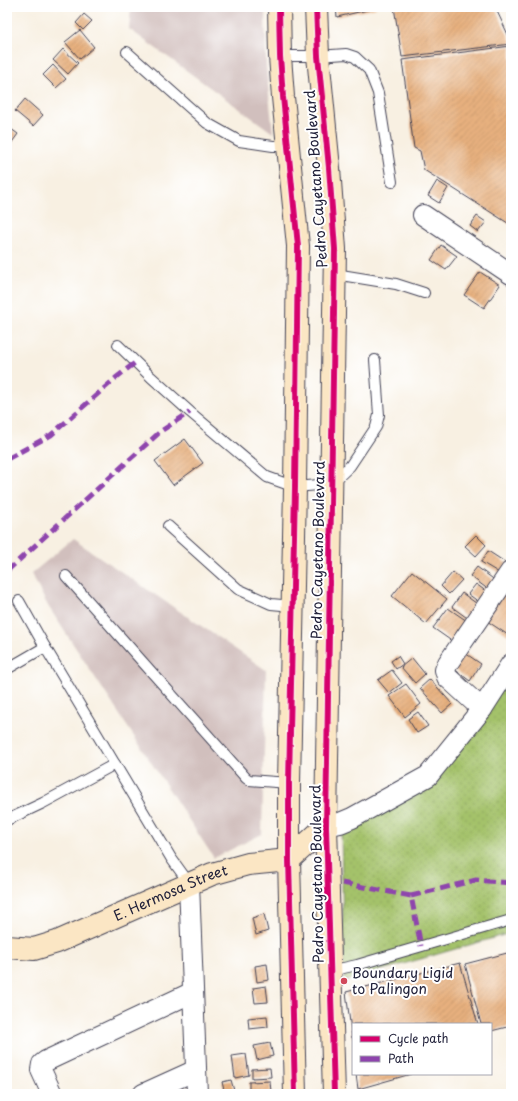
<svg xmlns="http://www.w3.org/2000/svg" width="518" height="1101" font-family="'Playpen Sans',sans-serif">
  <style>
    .industrial { fill: #d1bfbd }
    .grass { fill: url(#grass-dots); stroke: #637252 }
    .building { fill: url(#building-hatch) }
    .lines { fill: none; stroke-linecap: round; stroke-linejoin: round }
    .lane-casing { stroke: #424154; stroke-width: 12 }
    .street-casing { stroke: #424154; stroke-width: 22 }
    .secondary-casing { stroke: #424154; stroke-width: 24 }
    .lane { stroke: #fff; stroke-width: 10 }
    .street { stroke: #fff; stroke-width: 20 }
    .secondary { stroke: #fbe6c4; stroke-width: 22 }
    .quiet { stroke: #8e44ad; stroke-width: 5; stroke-dasharray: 10 5; stroke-linecap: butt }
    .cycleway-casing { stroke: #fff; stroke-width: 8 }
    .cycleway { stroke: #d6006c; stroke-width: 6 }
    .poi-dot { fill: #d1495b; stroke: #fff; stroke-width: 1.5 }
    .labels { text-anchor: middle; stroke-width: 4; stroke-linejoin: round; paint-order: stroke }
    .street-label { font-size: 14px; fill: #22223b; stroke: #fff }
    .poi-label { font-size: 14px; fill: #22223b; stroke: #fff; text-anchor: start }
  </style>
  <defs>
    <pattern id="grass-dots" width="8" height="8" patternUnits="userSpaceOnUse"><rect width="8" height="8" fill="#a4c26a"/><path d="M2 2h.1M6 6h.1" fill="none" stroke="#8da65d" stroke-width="1.8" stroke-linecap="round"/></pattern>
    <pattern id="building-hatch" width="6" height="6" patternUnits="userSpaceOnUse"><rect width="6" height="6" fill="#e7b07e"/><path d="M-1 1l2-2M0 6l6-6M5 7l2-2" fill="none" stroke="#c6976e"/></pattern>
  </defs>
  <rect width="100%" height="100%" fill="#fff"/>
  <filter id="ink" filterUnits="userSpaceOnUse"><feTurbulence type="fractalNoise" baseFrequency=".025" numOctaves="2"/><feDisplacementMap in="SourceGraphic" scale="8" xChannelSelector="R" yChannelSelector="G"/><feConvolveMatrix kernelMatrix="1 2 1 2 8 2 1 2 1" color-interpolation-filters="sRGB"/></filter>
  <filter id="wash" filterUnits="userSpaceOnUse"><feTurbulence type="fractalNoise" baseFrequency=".012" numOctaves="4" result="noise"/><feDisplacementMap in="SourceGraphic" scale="16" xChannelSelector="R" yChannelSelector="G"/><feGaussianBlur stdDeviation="0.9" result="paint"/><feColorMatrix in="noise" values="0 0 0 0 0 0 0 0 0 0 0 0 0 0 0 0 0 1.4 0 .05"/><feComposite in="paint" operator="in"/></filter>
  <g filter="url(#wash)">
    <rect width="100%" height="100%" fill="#f8f0e2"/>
    <g class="industrial">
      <polygon points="131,7 265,7 266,66 273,133 129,29"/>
      <polygon points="73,539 266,670 262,834 214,858 48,606 31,574"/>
    </g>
    <polygon class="grass" points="511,676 511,933 344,981 341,830 439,776"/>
    <g id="blocks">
      <g class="building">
        <polygon points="336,7 376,7 376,8 337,17"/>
        <polygon points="394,7 495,7 511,41 511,44 402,57"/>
        <polygon points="84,14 92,21 83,30 76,23"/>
        <polygon points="80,30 94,47 80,59 65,42"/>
        <polygon points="511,46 511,225 424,170 420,151 414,148 402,60"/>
        <polygon points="63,49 78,63 68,74 53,60"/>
        <polygon points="53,65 66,79 56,88 43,75"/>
        <polygon points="25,99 43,115 33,126 15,111"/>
        <polygon points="7,126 18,134 7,149"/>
        <polygon points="437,181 448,188 439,203 428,196"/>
        <polygon points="477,216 486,222 478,232 470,226"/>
        <polygon points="441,245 457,256 446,270 431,260"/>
        <polygon points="480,272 500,285 484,308 464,295"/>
        <polygon points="185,439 203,463 173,485 155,461"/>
        <polygon points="476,535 486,545 476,556 465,546"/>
        <polygon points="488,551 508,564 501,574 481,562"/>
        <polygon points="477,567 496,581 489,590 470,576"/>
        <polygon points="412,571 447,599 426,624 392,596"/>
        <polygon points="453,572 462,580 449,594 441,586"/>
        <polygon points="511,578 511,637 484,619"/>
        <polygon points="476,584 487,592 479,602 468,594"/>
        <polygon points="462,593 480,606 470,620 452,607"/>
        <polygon points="448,608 467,621 453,642 433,628"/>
        <polygon points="465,653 481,664 470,681 454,669"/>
        <polygon points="398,656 403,664 396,669 391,661"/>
        <polygon points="412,658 425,674 415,683 401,667"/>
        <polygon points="392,670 402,683 389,693 378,680"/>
        <polygon points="430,679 452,704 442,713 420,688"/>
        <polygon points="406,684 421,704 405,717 389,696"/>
        <polygon points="418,712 428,726 417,733 408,719"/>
        <polygon points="264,914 268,931 256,935 252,918"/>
        <polygon points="511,952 511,1026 491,1031 491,1024 481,1024 465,964"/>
        <polygon points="460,963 478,1024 353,1024 353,1038 352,1038 346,992"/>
        <polygon points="267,964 269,980 257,982 255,966"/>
        <polygon points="266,986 268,1002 255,1003 253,988"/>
        <polygon points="267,1016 268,1027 249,1029 248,1018"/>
        <polygon points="270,1043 273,1056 257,1060 254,1046"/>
        <polygon points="246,1054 249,1075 235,1078 232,1056"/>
        <polygon points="270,1068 271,1077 252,1078 252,1069"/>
        <polygon points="356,1074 411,1074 358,1089"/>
        <polygon points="231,1080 235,1094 225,1094 222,1082"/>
        <polygon points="270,1081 271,1092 249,1093 249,1082"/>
      </g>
    </g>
  </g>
  <g filter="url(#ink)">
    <use href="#blocks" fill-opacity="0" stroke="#424154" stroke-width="1"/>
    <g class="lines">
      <defs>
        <g id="lane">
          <polyline points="127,52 207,123 239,141 273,146 288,146"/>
          <polyline points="280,56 318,56 346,54 355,57 369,70 378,93 392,182"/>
          <polyline points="335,274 396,284 424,293"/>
          <polyline points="118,345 151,377 190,412 267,477 295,487 331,484 350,466 376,427 379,415 375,360"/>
          <polyline points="168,526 238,589 271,604 293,606"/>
          <polyline points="66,576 246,778 249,780 289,783"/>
          <polyline points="19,601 45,647 171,858 189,883"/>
          <polyline points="7,669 45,647"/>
          <polyline points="7,820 43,803 115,764"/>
          <polyline points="330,971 357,965 511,920"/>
        </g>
        <g id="street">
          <polyline points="423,215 511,274"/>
          <polyline points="482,709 447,677 445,670 448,663 511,571"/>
          <polyline points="326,826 340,823 352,818 428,776 482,709 511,664"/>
          <polyline points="189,883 197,1094"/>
          <polyline points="52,1094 41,1070 42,1064 46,1061 193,992"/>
          <polyline points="143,1094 196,1070"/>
        </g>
        <g id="secondary">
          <polyline points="279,7 280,56 283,97 298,246 295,487 289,783 289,860 295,1094"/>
          <polyline points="316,7 318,56 329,168 335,249 326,826 334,1094"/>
          <path id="s1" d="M 7,947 L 34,949 L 57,942 L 212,874 L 248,864 L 289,860 L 326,826"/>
        </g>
      </defs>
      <use href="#lane" class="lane-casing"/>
      <use href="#street" class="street-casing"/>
      <use href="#secondary" class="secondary-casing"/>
      <use href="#lane" class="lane"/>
      <use href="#street" class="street"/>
      <use href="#secondary" class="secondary"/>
      <g class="quiet">
        <polyline points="7,459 51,435 117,377 136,362"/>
        <polyline points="7,571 161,431 190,412"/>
        <polyline points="342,883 411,896 421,946"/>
        <polyline points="411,896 476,880 511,883"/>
      </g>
      <defs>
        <g id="cycleway">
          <polyline points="279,7 280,56 283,97 298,246 295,487 289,783 289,860 295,1094"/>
          <polyline points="316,7 318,56 329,168 335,249 326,826 334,1094"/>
        </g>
      </defs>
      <use href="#cycleway" class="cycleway-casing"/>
      <use href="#cycleway" class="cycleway"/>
    </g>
  </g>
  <circle class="poi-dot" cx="344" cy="981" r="4"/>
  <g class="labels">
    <g class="street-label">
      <text transform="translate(316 179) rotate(-94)" y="5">Pedro Cayetano Boulevard</text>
      <text transform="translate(318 550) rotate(-89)" y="5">Pedro Cayetano Boulevard</text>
      <text transform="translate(317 874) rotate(-91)" y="5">Pedro Cayetano Boulevard</text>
      <text dy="5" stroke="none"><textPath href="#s1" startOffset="175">E. Hermosa Street</textPath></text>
    </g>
    <g class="poi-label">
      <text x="352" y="978">Boundary Ligid<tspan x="352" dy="16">to Palingon</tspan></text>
    </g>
  </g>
  <rect width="518" height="1101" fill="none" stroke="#fff" stroke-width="24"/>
  <rect x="352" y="1023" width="140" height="52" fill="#ffffff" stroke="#a7a7b1"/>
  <rect x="360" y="1036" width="20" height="6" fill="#d6006c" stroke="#a7a7b1"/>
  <text x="388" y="1043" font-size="12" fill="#22223b">Cycle path</text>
  <rect x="360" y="1056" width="20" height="6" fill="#8e44ad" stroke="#a7a7b1"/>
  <text x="388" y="1063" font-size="12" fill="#22223b">Path</text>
</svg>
